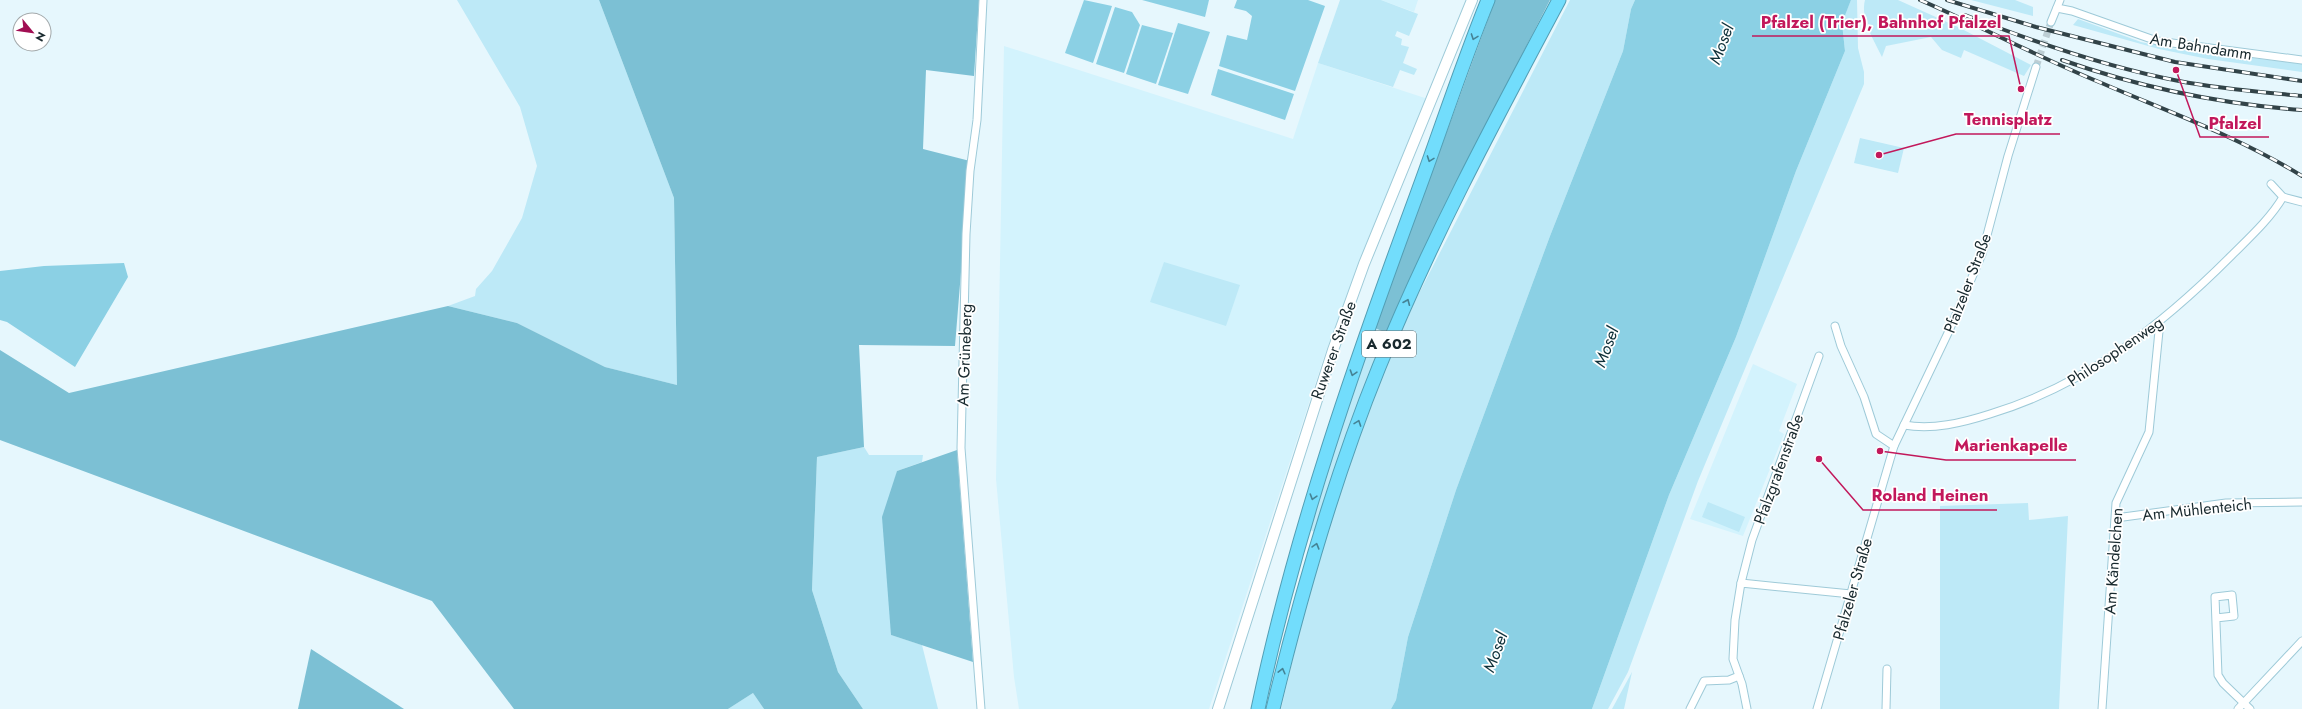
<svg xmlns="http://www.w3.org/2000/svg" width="2302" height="709" font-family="Jost,sans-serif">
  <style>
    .built { fill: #d3f3fd }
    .green { fill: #bde9f7 }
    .forest { fill: #7cc0d4 }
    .water { fill: #8bd0e4 }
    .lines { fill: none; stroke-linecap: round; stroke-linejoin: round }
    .minor-tunnel { stroke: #bdced4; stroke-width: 7; stroke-dasharray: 7 3.5; stroke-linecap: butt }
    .minor-casing { stroke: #9ecad8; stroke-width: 9 }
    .secondary-casing { stroke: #9ecad8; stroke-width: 12 }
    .motorway-casing { stroke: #529eb4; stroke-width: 15 }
    .minor { stroke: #fff; stroke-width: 7 }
    .secondary { stroke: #fff; stroke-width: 10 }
    .motorway { stroke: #72ddfc; stroke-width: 13 }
    .rail-casing { stroke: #324348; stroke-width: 4 }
    .rail { stroke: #fff; stroke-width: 2.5; stroke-dasharray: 8; stroke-linecap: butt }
    .oneway { stroke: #458395 }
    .labels { text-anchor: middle; stroke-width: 3.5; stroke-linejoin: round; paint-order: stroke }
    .shield { fill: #fff; stroke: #5d696d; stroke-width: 1 }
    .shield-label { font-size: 15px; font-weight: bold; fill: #18292e }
    .street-label { font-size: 16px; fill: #18292e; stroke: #fff }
    .water-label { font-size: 17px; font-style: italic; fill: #0f313a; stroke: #fff }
    .leader { fill: none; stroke: #c2185b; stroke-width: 1.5 }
    .callout-dot { fill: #c2185b; stroke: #fff; stroke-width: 1.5 }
    .callout-label { font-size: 17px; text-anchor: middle; font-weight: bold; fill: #c2185b; stroke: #fff; stroke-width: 3.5; stroke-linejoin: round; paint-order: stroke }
  </style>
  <rect width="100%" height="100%" fill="#e6f7fd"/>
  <g class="built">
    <polygon points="1381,0 1418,0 1414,12"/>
    <polygon points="1004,46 1293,139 1318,63 1428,99 1370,234 1325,354 1209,709 1019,709 1014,677 996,479"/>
    <polygon points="1753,364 1797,384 1779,431 1784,434 1743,536 1690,519"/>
  </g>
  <g class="green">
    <polygon points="457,0 599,0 674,198 677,385 605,367 517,323 448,306 475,296 476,289 492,271 522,218 537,166 520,107"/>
    <polygon points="1340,0 1381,0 1418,14 1409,36 1397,31 1395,36 1402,39 1401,45 1409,47 1403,63 1417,69 1414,75 1400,70 1393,87 1318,63"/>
    <polygon points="1570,0 1635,0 1631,9 1623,51 1550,236 1456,490 1408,637 1396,700 1391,709 1281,709 1310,587 1338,496 1387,364 1415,301"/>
    <polygon points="1851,0 1857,0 1858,48 1864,72 1864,84 1698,481 1628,672 1608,709 1592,709 1669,495 1736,337 1796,171 1845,51 1842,22"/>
    <path d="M 1865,0 L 1898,0 L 1958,27 L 2031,65 L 2024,76 L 1964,50 L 1961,58 L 1942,50 L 1931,37 L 1886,46 L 1882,57 C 1874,40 1860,19 1865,0 Z"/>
    <polygon points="1971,0 2015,0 2033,7 2033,16"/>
    <polygon points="2078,19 2141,42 2169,48 2302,64 2302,72 2208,59 2159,49 2073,25"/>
    <polygon points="1860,138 1904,148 1898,173 1854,163"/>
    <polygon points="1164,262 1240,285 1226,326 1150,302"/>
    <polygon points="1375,328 1386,333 1346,437 1314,532 1309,529 1343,418"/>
    <polygon points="864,447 869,455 923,455 922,462 897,471 891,635 922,645 938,709 863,709 838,672 812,590 817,457"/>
    <polygon points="1708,502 1745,517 1739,532 1702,517"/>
    <polygon points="2028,503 2029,520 2068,516 2059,709 1940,709 1940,506"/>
    <polygon points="1632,672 1624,709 1612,709"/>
    <polygon points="753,693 764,709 728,709"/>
  </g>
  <g class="forest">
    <polygon points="599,0 979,0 974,76 926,70 923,149 970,161 955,346 859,345 864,447 817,457 812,590 838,672 863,709 764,709 753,693 728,709 514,709 432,601 0,440 0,350 69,393 448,306 517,323 605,367 677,385 674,198"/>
    <polygon points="1495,0 1550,0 1471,154 1386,333 1375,328"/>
    <polygon points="957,450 973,662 891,635 882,517 897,471"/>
    <polygon points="311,649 404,709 298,709"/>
  </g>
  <g class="water">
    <polygon points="1084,0 1112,6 1093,63 1065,53"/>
    <polygon points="1142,0 1209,0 1205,17"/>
    <polygon points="1237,0 1308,0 1325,6 1295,91 1219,66 1227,35 1247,40 1252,16 1246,11 1234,8"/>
    <polygon points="1635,0 1851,0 1842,23 1845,51 1796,171 1736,337 1669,495 1592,709 1391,709 1396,700 1408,637 1456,490 1550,236 1623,51 1631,9"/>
    <polygon points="1115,7 1132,12 1140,25 1124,73 1096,64"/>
    <polygon points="1178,23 1210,32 1188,94 1158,85"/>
    <polygon points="1142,25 1173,33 1156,84 1126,74"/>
    <polygon points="1218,69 1294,94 1285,120 1211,95"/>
    <polygon points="124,263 128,277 75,367 7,322 0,320 0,271 44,266"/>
  </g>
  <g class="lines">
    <polyline class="minor-tunnel" points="2036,67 2051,22"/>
    <defs>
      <g id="minor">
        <polyline points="2057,8 2072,11 2157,41 2302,60"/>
        <polyline points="2051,22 2060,0"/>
        <polyline points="2271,184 2283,197 2302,202"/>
        <polyline points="1835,326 1841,346 1864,397 1876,434 1894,446"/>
        <path d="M 1904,425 C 1933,430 1962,423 1990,414 C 2086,385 2161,326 2231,256 C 2249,238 2270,219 2283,197"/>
        <polyline points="2116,518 2226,503 2302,502"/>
        <polyline points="1741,583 1752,540 1819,356"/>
        <polyline points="2216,618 2234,616 2232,595 2215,597 2218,675 2223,683 2250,709"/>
        <polyline points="981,709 961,448 966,234 970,171 977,120 983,0"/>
        <polyline points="1690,709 1704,681 1729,680 1739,676"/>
        <polyline points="1747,709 1742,684 1733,659 1735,620 1741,583 1851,594"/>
        <polyline points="1817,709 1894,446 1948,333 1982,254 2008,156 2036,67"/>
        <polyline points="1886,709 1887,669"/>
        <polyline points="2102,709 2116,503 2149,432 2159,331 2157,325"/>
        <polyline points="2238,709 2302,641"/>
      </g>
      <polyline id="secondary" points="1218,709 1333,350 1364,264 1472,0"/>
      <g id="motorway">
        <path d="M 1258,709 C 1295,533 1355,362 1417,194 C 1441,129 1462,64 1488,0"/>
        <path d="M 1273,709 C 1301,593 1334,478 1379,367 C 1430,241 1495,120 1559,0"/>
      </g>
    </defs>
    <use href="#minor" class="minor-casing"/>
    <use href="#secondary" class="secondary-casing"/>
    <use href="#motorway" class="motorway-casing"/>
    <use href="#minor" class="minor"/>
    <use href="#secondary" class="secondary"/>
    <use href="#motorway" class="motorway"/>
    <defs>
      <g id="rail">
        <path d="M 1920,0 C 1980,26 2038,57 2099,82 C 2169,112 2237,136 2302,176"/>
        <polyline points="1947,0 2036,27 2175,62 2302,81"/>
        <path d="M 1965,15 C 2034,42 2106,67 2179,81 C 2220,89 2261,92 2302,96"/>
        <path d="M 2062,60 C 2139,87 2220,104 2302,110"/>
      </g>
    </defs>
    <use href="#rail" class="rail-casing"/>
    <use href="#rail" class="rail"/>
  </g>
  <defs><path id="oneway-chevron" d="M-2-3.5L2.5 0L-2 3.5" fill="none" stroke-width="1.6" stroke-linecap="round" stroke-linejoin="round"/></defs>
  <g class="oneway">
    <use href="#oneway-chevron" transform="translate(1474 37) rotate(110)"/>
    <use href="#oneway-chevron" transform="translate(1430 159) rotate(110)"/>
    <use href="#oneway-chevron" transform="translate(1407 302) rotate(-67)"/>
    <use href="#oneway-chevron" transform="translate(1353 373) rotate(108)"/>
    <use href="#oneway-chevron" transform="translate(1358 423) rotate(-70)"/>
    <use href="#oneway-chevron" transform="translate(1313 497) rotate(107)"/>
    <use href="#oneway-chevron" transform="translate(1316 546) rotate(-74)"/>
    <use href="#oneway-chevron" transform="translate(1282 671) rotate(-76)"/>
  </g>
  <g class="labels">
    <rect class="shield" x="1362" y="331" width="54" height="26" rx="3"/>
    <g class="shield-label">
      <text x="1389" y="349">A 602</text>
    </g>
    <g class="street-label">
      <text transform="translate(2201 46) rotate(9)" y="6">Am Bahndamm</text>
      <text transform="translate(1967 283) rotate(-69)" y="6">Pfalzeler Straße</text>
      <text transform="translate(1333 350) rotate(-70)" y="6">Ruwerer Straße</text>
      <text transform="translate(2115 351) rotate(-34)" y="6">Philosophenweg</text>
      <text transform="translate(964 355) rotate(-88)" y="6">Am Grüneberg</text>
      <text transform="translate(1778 469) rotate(-70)" y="6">Pfalzgrafenstraße</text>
      <text transform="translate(2197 509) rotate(-6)" y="6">Am Mühlenteich</text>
      <text transform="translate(2113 561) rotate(-86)" y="6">Am Kändelchen</text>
      <text transform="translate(1852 589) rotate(-74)" y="6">Pfalzeler Straße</text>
    </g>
    <g class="water-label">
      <text transform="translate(1721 44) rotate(-69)" y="6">Mosel</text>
      <text transform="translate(1606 347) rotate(-70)" y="6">Mosel</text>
      <text transform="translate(1495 652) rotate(-70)" y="6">Mosel</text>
    </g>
  </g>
  <path class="leader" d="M2021 89L2009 36H1752M1879 155L1956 134H2060M2176 70L2200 137H2269M1880 451L1946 460H2076M1819 459L1863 510H1997"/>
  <g class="callout-dot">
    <circle cx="2021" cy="89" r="4"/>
    <circle cx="1879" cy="155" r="4"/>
    <circle cx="2176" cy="70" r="4"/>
    <circle cx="1880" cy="451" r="4"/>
    <circle cx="1819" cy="459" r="4"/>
  </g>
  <g class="callout-label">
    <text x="1881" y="28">Pfalzel (Trier), Bahnhof Pfalzel</text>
    <text x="2008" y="125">Tennisplatz</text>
    <text x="2235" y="129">Pfalzel</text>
    <text x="2011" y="451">Marienkapelle</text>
    <text x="1930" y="501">Roland Heinen</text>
  </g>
  <g transform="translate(32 32) rotate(119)"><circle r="19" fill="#ffffff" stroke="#a3a9ab"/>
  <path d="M0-3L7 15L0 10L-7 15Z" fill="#a10e53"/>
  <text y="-6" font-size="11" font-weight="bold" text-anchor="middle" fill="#18292e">N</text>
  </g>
</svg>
